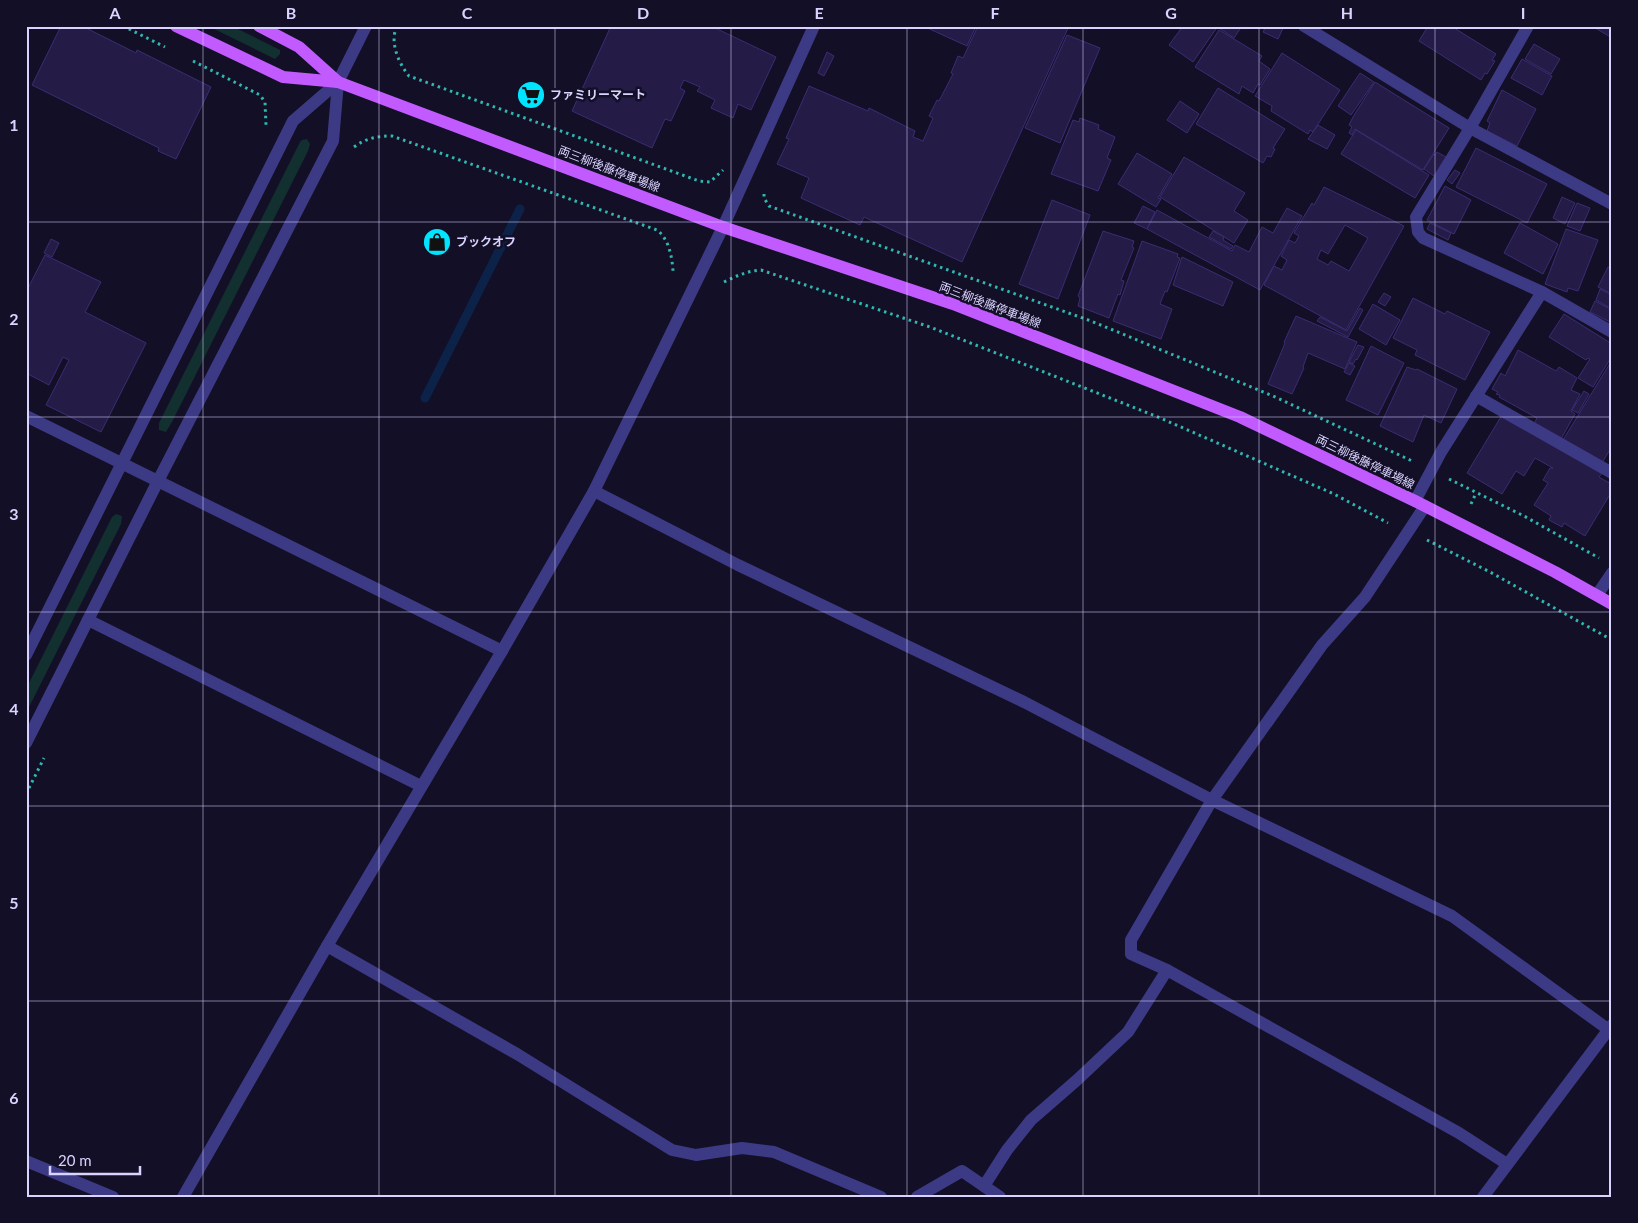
<svg xmlns="http://www.w3.org/2000/svg" width="1638" height="1223" font-family="Lato,'Noto Sans JP',sans-serif">
  <style>
    .green { fill: #12302f }
    .lines { fill: none; stroke-linecap: round; stroke-linejoin: round }
    .stream { stroke: #0c2248; stroke-width: 9 }
    .building { fill: #241b47; stroke: #3b2d73; fill-rule: evenodd }
    .path { stroke: #2fb8b0; stroke-width: 3; stroke-dasharray: 2.5 4; stroke-linecap: butt }
    .minor { stroke: #3d3a85; stroke-width: 12 }
    .major { stroke: #c25bff; stroke-width: 12 }
    .grid { fill: none; stroke: #d9d4ff; stroke-width: 1; stroke-opacity: 0.55 }
    .labels { text-anchor: middle; stroke-width: 5; stroke-linejoin: round; paint-order: stroke }
    .poi-label { font-size: 12px; font-weight: bold; fill: #d9d4ff; stroke: #130f26; text-anchor: start }
    .street-label { font-size: 12px; fill: #d9d4ff; stroke: #130f26 }
    .neatline { fill: none; stroke: #d9d4ff; stroke-width: 2 }
    .grid-label { font-size: 16px; text-anchor: middle; font-weight: bold; fill: #d9d4ff }
  </style>
  <rect width="100%" height="100%" fill="#130f26"/>
  <g class="green">
    <polygon points="208,26 232,26 280,50 280,54 275,59 271,57"/>
    <polygon points="307,139 310,144 308,151 172,422 166,432 159,430 159,423 300,142 302,140"/>
    <polygon points="116,514 122,516 121,524 26,713 26,689 112,517"/>
  </g>
  <g class="lines">
    <polyline class="stream" points="425,398 520,209"/>
  </g>
  <g class="building">
    <polygon points="61,26 82,26 136,53 137,50 211,87 176,159 158,151 159,148 32,85"/>
    <polygon points="611,26 711,26 776,57 751,110 738,104 733,118 711,108 715,100 697,91 700,87 684,80 680,88 685,91 671,121 665,119 652,148 572,111"/>
    <polygon points="923,26 976,26 967,46"/>
    <polygon points="978,26 1069,26 962,262 864,217 860,225 801,198 809,178 777,164 789,139 786,138 809,86 868,111 869,108 915,131 913,137 923,141 933,118 929,116 937,100 939,101 953,74 951,73 958,56 963,58"/>
    <polygon points="1183,26 1218,26 1193,62 1169,45"/>
    <polygon points="1220,26 1242,26 1234,38 1219,28"/>
    <polygon points="1266,26 1284,26 1278,39 1263,32"/>
    <polygon points="1428,26 1451,26 1496,54 1492,60 1495,61 1487,74 1485,73 1481,80 1419,41"/>
    <polygon points="1592,26 1612,26 1612,38"/>
    <polygon points="1219,30 1262,56 1259,61 1270,69 1260,85 1258,84 1253,93 1242,86 1239,94 1195,67"/>
    <polygon points="1067,35 1100,48 1060,143 1025,128"/>
    <polygon points="1534,44 1560,59 1551,74 1525,59"/>
    <polygon points="827,52 834,56 824,76 818,73"/>
    <polygon points="1282,53 1340,90 1313,132 1310,130 1308,134 1271,111 1272,106 1255,96"/>
    <polygon points="1522,59 1552,76 1542,95 1511,78"/>
    <polygon points="1360,73 1374,82 1351,115 1338,106"/>
    <polygon points="1375,82 1449,128 1423,170 1355,129 1352,135 1349,133 1352,127 1349,125 1353,117"/>
    <polygon points="1218,88 1285,129 1273,148 1275,149 1271,157 1267,156 1263,163 1196,124"/>
    <polygon points="1502,90 1536,109 1517,146 1487,131 1490,123 1487,121"/>
    <polygon points="1180,101 1199,114 1187,133 1167,120"/>
    <polygon points="1080,118 1099,125 1098,129 1115,137 1107,158 1111,160 1098,191 1051,174 1073,120 1079,122"/>
    <polygon points="1318,125 1335,135 1327,149 1308,139"/>
    <polygon points="1356,130 1429,175 1415,198 1341,154"/>
    <polygon points="1476,148 1547,184 1527,223 1456,187"/>
    <polygon points="1437,152 1446,157 1434,176 1424,169 1434,154 1435,155"/>
    <polygon points="1137,153 1172,174 1158,198 1161,199 1156,207 1118,184"/>
    <polygon points="1184,157 1245,193 1234,211 1248,220 1234,243 1160,197"/>
    <polygon points="1455,170 1460,173 1452,184 1447,180"/>
    <polygon points="1445,186 1471,200 1454,234 1427,220"/>
    <path d="M 1324,187 L 1404,226 L 1346,330 L 1264,285 L 1274,266 L 1282,270 L 1287,260 L 1281,256 L 1289,240 L 1295,243 L 1299,236 L 1294,233 L 1312,203 L 1314,205 ZM 1345,225 L 1368,238 L 1349,271 L 1331,261 L 1328,265 L 1317,259 L 1321,250 L 1328,254 Z"/>
    <polygon points="1562,197 1575,203 1565,224 1553,218"/>
    <polygon points="1052,200 1090,215 1058,299 1019,284"/>
    <polygon points="1577,203 1590,208 1580,231 1567,226"/>
    <polygon points="1143,206 1155,212 1147,229 1134,223"/>
    <polygon points="1287,208 1302,216 1260,290 1147,229 1157,210 1232,251 1235,245 1249,252 1262,227 1273,233"/>
    <polygon points="1430,223 1451,233 1448,240 1427,229"/>
    <polygon points="1520,223 1558,244 1543,274 1504,253"/>
    <polygon points="1566,229 1598,240 1578,291 1568,288 1567,292 1545,284"/>
    <polygon points="1103,231 1134,241 1132,247 1134,248 1121,280 1124,281 1120,295 1118,294 1109,318 1078,306 1080,298 1078,296"/>
    <polygon points="1213,231 1224,237 1223,240 1233,246 1231,249 1209,237"/>
    <polygon points="51,239 59,243 52,257 44,253"/>
    <polygon points="1142,241 1178,254 1177,257 1180,258 1167,292 1165,291 1160,304 1172,309 1161,339 1113,321"/>
    <polygon points="45,255 101,282 85,312 146,343 101,432 46,405 69,360 63,357 49,385 26,373 26,292"/>
    <polygon points="1182,257 1233,282 1223,306 1173,285"/>
    <polygon points="1608,267 1612,269 1612,294 1598,287"/>
    <polygon points="1600,289 1612,295 1612,309 1596,300"/>
    <polygon points="1384,293 1391,297 1385,306 1378,302"/>
    <polygon points="1413,298 1445,314 1447,311 1490,332 1465,380 1415,355 1417,350 1393,338"/>
    <polygon points="1595,301 1612,310 1612,323 1590,312"/>
    <polygon points="1373,304 1400,320 1386,345 1359,329"/>
    <polygon points="1360,308 1363,310 1348,337 1317,321 1320,317 1347,331"/>
    <polygon points="1564,314 1612,344 1612,356 1593,387 1578,378 1590,359 1588,358 1586,360 1549,337"/>
    <polygon points="1296,316 1357,342 1345,369 1308,353 1303,367 1304,368 1292,394 1268,384 1285,343 1284,342"/>
    <polygon points="1358,345 1364,347 1357,360 1356,359 1353,364 1349,362"/>
    <polygon points="1371,346 1404,363 1378,415 1346,400"/>
    <polygon points="1518,350 1556,371 1559,367 1577,378 1571,390 1580,394 1571,411 1575,414 1561,439 1534,424 1537,418 1499,397 1500,395 1496,394 1498,392 1492,389 1501,373 1505,376"/>
    <polygon points="1612,360 1612,446 1602,463 1563,440"/>
    <polygon points="1349,363 1355,366 1350,375 1344,372"/>
    <polygon points="1407,367 1416,370 1417,369 1457,389 1441,423 1424,415 1413,442 1380,426"/>
    <polygon points="1584,391 1589,394 1578,413 1572,410"/>
    <polygon points="1502,415 1602,473 1599,477 1611,484 1609,488 1612,491 1585,536 1564,523 1562,527 1549,520 1551,516 1534,505 1548,483 1543,480 1550,468 1553,468 1535,458 1524,476 1516,471 1502,494 1467,473"/>
  </g>
  <g class="lines">
    <g class="path">
      <polyline points="123,26 165,47"/>
      <path d="M 397,26 C 389,42 399,64 409,76 L 699,181 L 710,182 L 723,170"/>
      <polyline points="193,61 260,95 265,102 266,125"/>
      <path d="M 354,147 C 366,138 378,136 392,136 L 657,230 C 669,239 672,257 673,271"/>
      <polyline points="764,194 764,198 769,206 1091,321 1273,396 1412,461"/>
      <path d="M 724,282 C 736,276 747,271 761,270 L 930,327 L 1158,417 L 1334,494 L 1388,523"/>
      <polyline points="1449,479 1524,516 1599,558"/>
      <polyline points="1471,504 1476,493"/>
      <polyline points="1427,540 1490,572 1612,640"/>
      <polyline points="26,794 44,758"/>
    </g>
    <g class="minor">
      <polyline points="1304,26 1470,128 1416,217 1418,232 1423,238 1542,292 1612,332"/>
      <polyline points="1528,26 1470,128 1612,204"/>
      <polyline points="1476,396 1612,473"/>
      <polyline points="26,416 502,651"/>
      <polyline points="594,491 738,565 1024,702 1212,800 1452,916 1609,1030"/>
      <polyline points="1415,501 1441,452 1542,292"/>
      <polyline points="1425,506 1365,597 1322,645 1212,800 1131,940 1131,954 1167,970 1459,1133 1507,1164"/>
      <polyline points="1597,595 1612,573"/>
      <polyline points="88,620 421,786"/>
      <polyline points="26,655 293,121 338,82"/>
      <polyline points="26,743 158,481 333,141 338,82 366,26"/>
      <polyline points="327,946 517,1054 672,1150 696,1155 742,1148 774,1152 881,1197"/>
      <polyline points="26,1161 113,1197"/>
      <polyline points="984,1186 1007,1150 1031,1120 1077,1080 1128,1032 1167,970"/>
      <polyline points="183,1197 327,946 502,651 594,491 723,227 814,26"/>
      <polyline points="917,1197 962,1171 1000,1197"/>
      <polyline points="1483,1197 1612,1025"/>
    </g>
    <g class="major">
      <polyline points="176,26 283,77 338,82 723,227 953,304 1240,417 1415,501 1555,572 1612,604"/>
      <polyline points="259,26 299,47 338,82"/>
    </g>
  </g>
  <path class="grid" d="M 203,26 L 203,1197M 379,26 L 379,1197M 555,26 L 555,1197M 731,26 L 731,1197M 907,26 L 907,1197M 1083,26 L 1083,1197M 1259,26 L 1259,1197M 1435,26 L 1435,1197M 26,222 L 1612,222M 26,417 L 1612,417M 26,612 L 1612,612M 26,806 L 1612,806M 26,1001 L 1612,1001"/>
  <defs>
    <symbol id="supermarket-disc" viewBox="-11 -11 22 22"><circle r="9.5" fill="#00e5ff" stroke="#130f26"/><path d="M-6-5.5h2.5l.6 2H6L4.5 2H-2.5L-4.4-4H-6ZM-1.5 3.2a1.3 1.3 0 1 0 .1 0ZM3 3.2a1.3 1.3 0 1 0 .1 0Z" fill="#111"/></symbol>
    <symbol id="shop-disc" viewBox="-11 -11 22 22"><circle r="9.5" fill="#00e5ff" stroke="#130f26"/><path d="M-5-2.5h2.3a2.7 3.5 0 0 1 5.4 0H5L5.5 6h-11ZM-1.5-2.5h3a1.5 2.3 0 0 0-3 0Z" fill="#111"/></symbol>
  </defs>
  <g fill-rule="evenodd">
    <use href="#supermarket-disc" x="515" y="79" width="32" height="32"/>
    <use href="#shop-disc" x="421" y="226" width="32" height="32"/>
  </g>
  <g class="labels">
    <g class="poi-label">
      <text x="550" y="99">ファミリーマート</text>
      <text x="456" y="246">ブックオフ</text>
    </g>
    <g class="street-label">
      <text transform="translate(609 169) rotate(21)" y="4">両三柳後藤停車場線</text>
      <text transform="translate(990 305) rotate(21)" y="4">両三柳後藤停車場線</text>
      <text transform="translate(1365 462) rotate(26)" y="4">両三柳後藤停車場線</text>
    </g>
  </g>
  <rect width="1638" height="1223" fill="none" stroke="#130f26" stroke-width="55"/>
  <path d="M50 1166v8h90v-8" fill="none" stroke="#d9d4ff" stroke-width="2.5"/>
  <text x="58" y="1166" font-size="15" fill="#d9d4ff" stroke="#130f26" stroke-width="4" paint-order="stroke">20 m</text>
  <rect x="28" y="28" width="1582" height="1168" class="neatline"/>
  <g class="grid-label">
    <text x="115" y="19">A</text>
    <text x="291" y="19">B</text>
    <text x="467" y="19">C</text>
    <text x="643" y="19">D</text>
    <text x="819" y="19">E</text>
    <text x="995" y="19">F</text>
    <text x="1171" y="19">G</text>
    <text x="1347" y="19">H</text>
    <text x="1523" y="19">I</text>
    <text x="14" y="131">1</text>
    <text x="14" y="325">2</text>
    <text x="14" y="520">3</text>
    <text x="14" y="715">4</text>
    <text x="14" y="909">5</text>
    <text x="14" y="1104">6</text>
  </g>
</svg>
